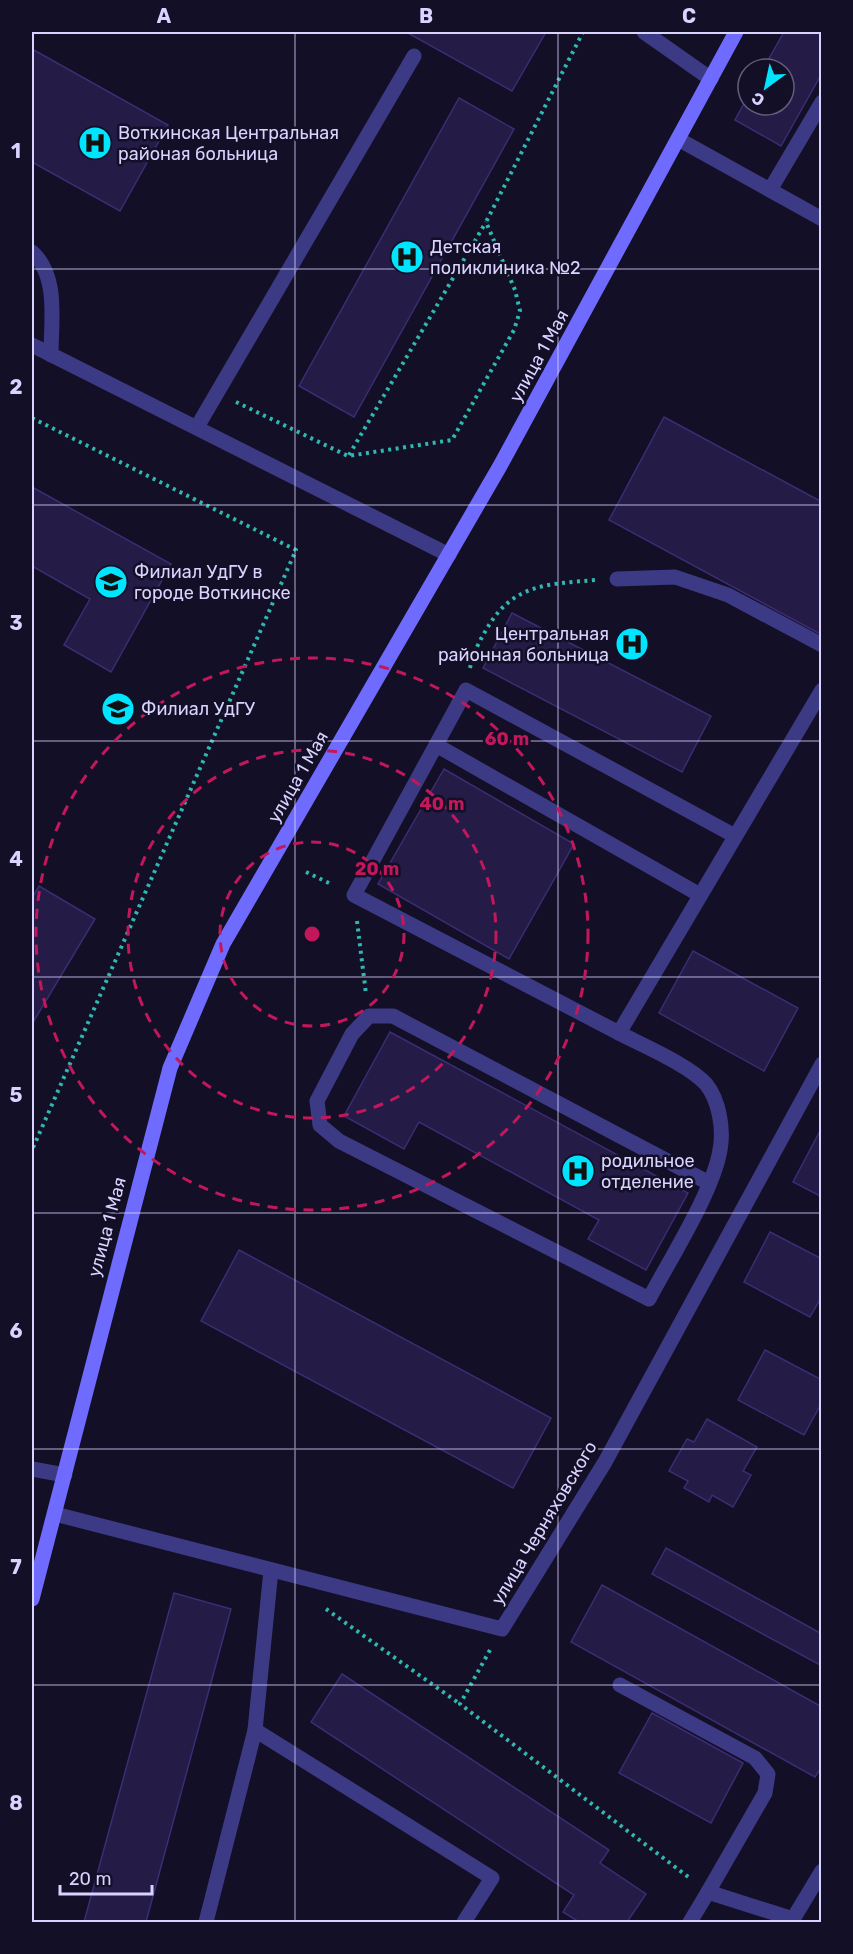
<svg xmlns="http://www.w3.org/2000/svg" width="853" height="1954" font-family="Rubik,sans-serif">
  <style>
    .building { fill: #241b47; stroke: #3b2d73; stroke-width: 1.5 }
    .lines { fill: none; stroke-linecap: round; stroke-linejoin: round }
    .path { stroke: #2fb8b0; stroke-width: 4; stroke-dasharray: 3 4.5; stroke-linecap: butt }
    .service { stroke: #3d3a85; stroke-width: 15 }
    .minor { stroke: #3d3a85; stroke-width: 15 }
    .secondary { stroke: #6f6bff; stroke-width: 15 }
    .grid { fill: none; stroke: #d9d4ff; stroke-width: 1.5; stroke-opacity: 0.55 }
    .ring { fill: none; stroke: #c2185b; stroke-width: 3; stroke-dasharray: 10 8 }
    .labels { text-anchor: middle; stroke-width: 5; stroke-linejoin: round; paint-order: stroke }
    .poi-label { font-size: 18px; fill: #d9d4ff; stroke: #130f26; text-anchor: start }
    .street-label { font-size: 18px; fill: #d9d4ff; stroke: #130f26 }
    .centre { fill: #c2185b; stroke: #130f26; stroke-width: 3 }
    .ring-label { font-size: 18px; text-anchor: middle; font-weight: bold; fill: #c2185b; stroke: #130f26; stroke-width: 5; stroke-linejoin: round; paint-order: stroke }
    .neatline { fill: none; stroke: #d9d4ff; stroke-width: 2 }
    .grid-label { font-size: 20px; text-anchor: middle; font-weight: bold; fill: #d9d4ff }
  </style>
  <rect width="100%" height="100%" fill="#130f26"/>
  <g class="building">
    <polygon points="406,32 546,32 512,91"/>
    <polygon points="784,32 822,32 822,73 781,146 735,120 748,96 748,105 784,105 784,69 763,69"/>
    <polygon points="32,49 168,125 120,211 32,162"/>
    <polygon points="459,98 514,129 354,417 299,386"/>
    <polygon points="664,417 822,502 822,635 609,520"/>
    <polygon points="32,487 171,564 111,672 64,645 90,599 32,566"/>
    <polygon points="512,613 711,716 682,772 483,668"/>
    <polygon points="444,769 574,844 509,959 378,884"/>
    <polygon points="39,886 95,919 32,1024 32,898"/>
    <polygon points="693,951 798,1008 764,1071 659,1013"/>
    <polygon points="390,1032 688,1193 646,1270 588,1239 599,1220 419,1122 404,1149 344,1116"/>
    <polygon points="820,1131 822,1132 822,1197 793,1182"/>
    <polygon points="770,1232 822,1259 822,1296 810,1317 744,1282"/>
    <polygon points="239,1250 551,1418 513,1488 201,1321"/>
    <polygon points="765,1350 822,1380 822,1402 804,1435 738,1400"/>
    <polygon points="707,1419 757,1447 743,1471 751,1475 733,1507 712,1495 709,1502 684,1488 688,1481 669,1471 687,1439 694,1442"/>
    <polygon points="666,1548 822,1634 822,1666 652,1574"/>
    <polygon points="602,1585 822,1707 822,1766 815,1777 571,1642"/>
    <polygon points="174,1593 231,1609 146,1922 84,1922"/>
    <polygon points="342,1674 609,1850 600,1863 646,1894 627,1922 579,1922 563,1912 574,1895 311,1722"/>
    <polygon points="652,1713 743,1763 711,1823 619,1773"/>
  </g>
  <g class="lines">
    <g class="path">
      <polyline points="236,402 348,456 452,440 514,330 520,311 515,290 486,222 583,32"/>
      <polyline points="32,418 296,550 32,1150"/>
      <polyline points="349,455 486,222"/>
      <path d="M 470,668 C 473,653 481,638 489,625 C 515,583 551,584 596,580"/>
      <polyline points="306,872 333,885"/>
      <polyline points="357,921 366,994"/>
      <polyline points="326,1609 460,1704"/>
      <polyline points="490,1650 460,1704 691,1879"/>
    </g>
    <g class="service">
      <polyline points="644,32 711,79"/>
      <polyline points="770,190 822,102"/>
      <path d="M 32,252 C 59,276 51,322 51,355"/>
      <polyline points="197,427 414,56"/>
      <polyline points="617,579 675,577 728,595 822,645"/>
      <polyline points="436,745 466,690 735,836"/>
      <polyline points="619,1033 354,895 436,745 700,895"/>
      <path d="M 709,1183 L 393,1016 L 369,1016 L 352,1034 L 317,1101 L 320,1125 L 339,1141 L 649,1299 C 670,1259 713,1192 720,1150 C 724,1129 719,1100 706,1084 C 689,1065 642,1045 619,1033 L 822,690"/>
      <polyline points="32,1469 65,1475"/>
      <polyline points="620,1685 755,1758 768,1774 765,1793 708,1892"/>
      <polyline points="255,1730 271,1570"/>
      <polyline points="206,1922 255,1730 492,1878 464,1922"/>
      <polyline points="690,1922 708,1892 793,1919"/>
    </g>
    <g class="minor">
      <polyline points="678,139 822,219"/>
      <polyline points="32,345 449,555"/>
      <polyline points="55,1514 502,1629 605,1462 822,1064"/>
      <polyline points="793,1919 822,1871"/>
    </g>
    <polyline class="secondary" points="32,1599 170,1068 223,944 500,466 736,32"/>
  </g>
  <path class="grid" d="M 295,32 L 295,1922M 558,32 L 558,1922M 32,269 L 822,269M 32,505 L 822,505M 32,741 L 822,741M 32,977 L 822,977M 32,1213 L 822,1213M 32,1449 L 822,1449M 32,1685 L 822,1685"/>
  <g class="ring">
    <circle cx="312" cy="934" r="92"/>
    <circle cx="312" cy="934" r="184"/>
    <circle cx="312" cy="934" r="276"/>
  </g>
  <defs>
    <symbol id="hospital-disc" viewBox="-11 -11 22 22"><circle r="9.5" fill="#00e5ff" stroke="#130f26"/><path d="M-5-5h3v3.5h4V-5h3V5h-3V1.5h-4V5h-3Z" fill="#111"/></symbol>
    <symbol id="university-disc" viewBox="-11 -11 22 22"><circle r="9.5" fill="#00e5ff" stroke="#130f26"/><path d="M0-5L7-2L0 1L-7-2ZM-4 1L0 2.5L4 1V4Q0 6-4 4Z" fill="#111"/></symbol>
  </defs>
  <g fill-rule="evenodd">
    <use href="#hospital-disc" x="76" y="124" width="38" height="38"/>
    <use href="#hospital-disc" x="388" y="238" width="38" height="38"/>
    <use href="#university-disc" x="92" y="563" width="38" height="38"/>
    <use href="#hospital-disc" x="613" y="625" width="38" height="38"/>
    <use href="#university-disc" x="99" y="690" width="38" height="38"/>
    <use href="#hospital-disc" x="559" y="1152" width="38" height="38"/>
  </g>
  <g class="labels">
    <g class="poi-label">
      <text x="118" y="139">Воткинская Центральная<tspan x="118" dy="21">районая больница</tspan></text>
      <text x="430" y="253">Детская<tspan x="430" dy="21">поликлиника №2</tspan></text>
      <text x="134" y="578">Филиал УдГУ в<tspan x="134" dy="21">городе Воткинске</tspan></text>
      <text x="609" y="640" text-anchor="end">Центральная<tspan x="609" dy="21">районная больница</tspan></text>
      <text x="141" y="715">Филиал УдГУ</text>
      <text x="601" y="1167">родильное<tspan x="601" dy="21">отделение</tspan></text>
    </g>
    <g class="street-label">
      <text transform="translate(539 356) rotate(-61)" y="6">улица 1 Мая</text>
      <text transform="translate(298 777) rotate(-60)" y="6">улица 1 Мая</text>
      <text transform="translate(107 1227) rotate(-75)" y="6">улица 1 Мая</text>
      <text transform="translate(544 1523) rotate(-59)" y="6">улица Черняховского</text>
    </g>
  </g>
  <circle cx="312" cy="934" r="9" class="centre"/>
  <g class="ring-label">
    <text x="507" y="745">60 m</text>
    <text x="442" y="810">40 m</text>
    <text x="377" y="875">20 m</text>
  </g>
  <rect width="853" height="1954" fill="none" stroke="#130f26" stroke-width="66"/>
  <g transform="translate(766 87) rotate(213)"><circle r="28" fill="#130f26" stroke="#625e7d" stroke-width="1.5"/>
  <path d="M0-4.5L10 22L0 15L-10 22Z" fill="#00e5ff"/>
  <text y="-9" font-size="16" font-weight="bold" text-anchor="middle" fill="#d9d4ff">С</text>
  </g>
  <path d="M60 1885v9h92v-9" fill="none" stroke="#d9d4ff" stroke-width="3"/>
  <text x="69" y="1885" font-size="18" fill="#d9d4ff" stroke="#130f26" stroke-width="4.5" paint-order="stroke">20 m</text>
  <rect x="33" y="33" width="787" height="1888" class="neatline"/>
  <g class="grid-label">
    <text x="164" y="23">A</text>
    <text x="426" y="23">B</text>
    <text x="689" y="23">C</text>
    <text x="16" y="158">1</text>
    <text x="16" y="394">2</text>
    <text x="16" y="630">3</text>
    <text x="16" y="866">4</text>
    <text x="16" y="1102">5</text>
    <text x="16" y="1338">6</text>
    <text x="16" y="1574">7</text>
    <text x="16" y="1810">8</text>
  </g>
</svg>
